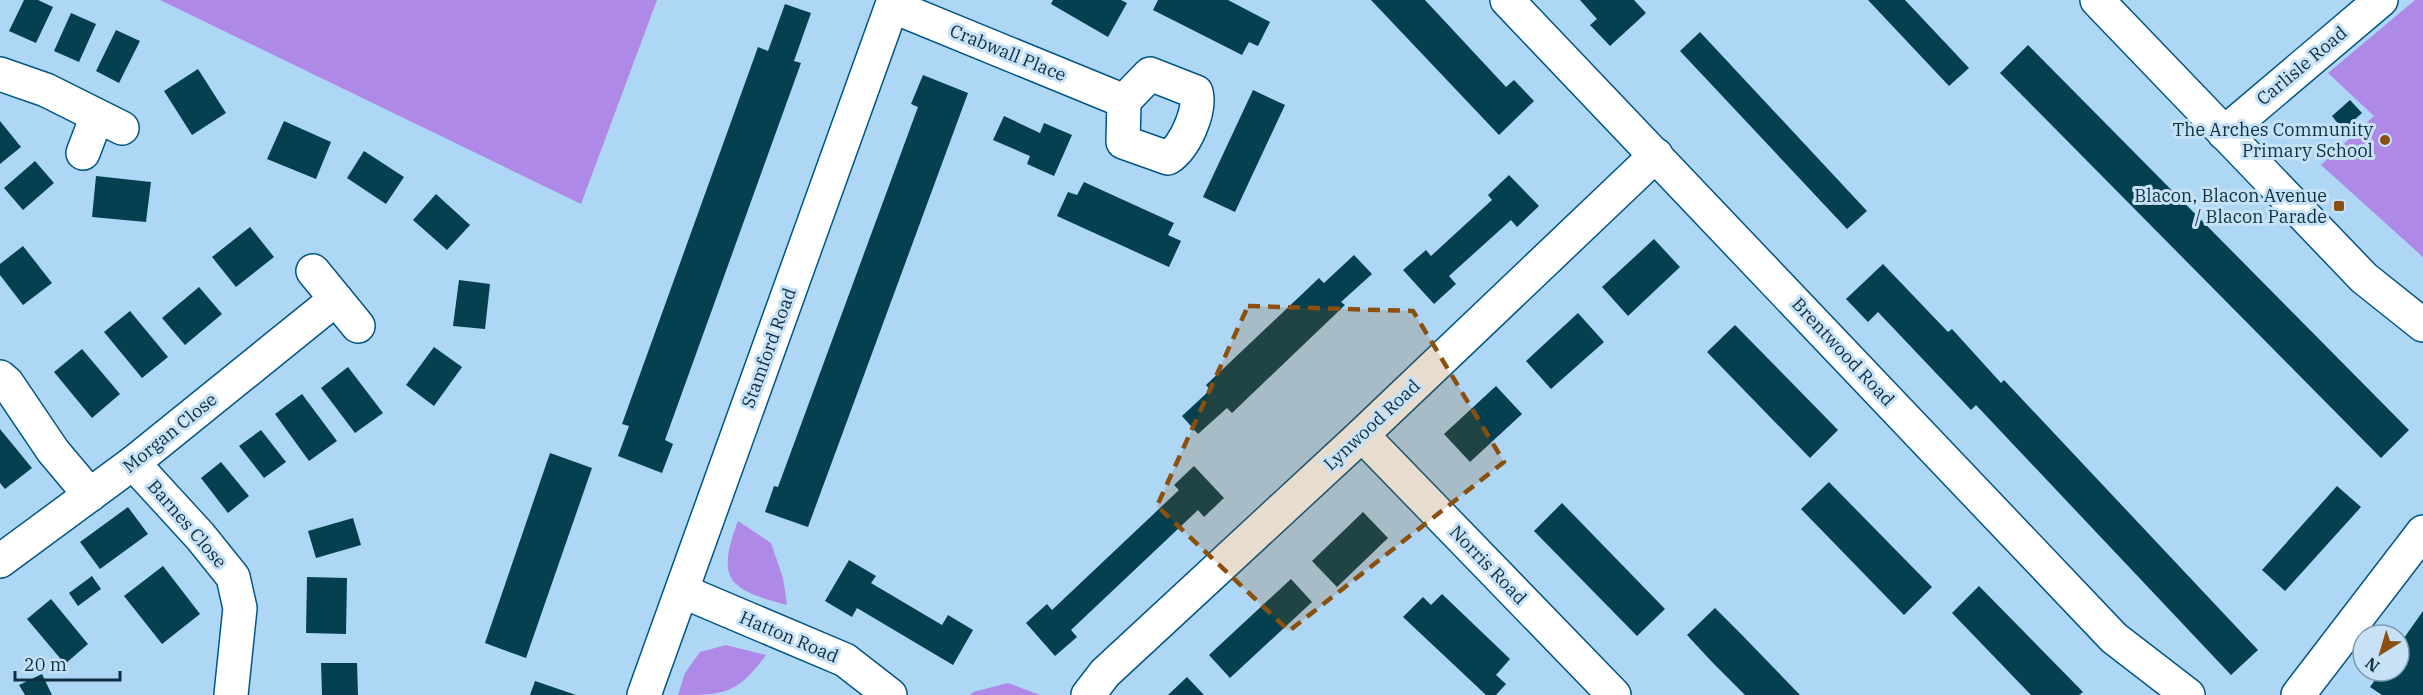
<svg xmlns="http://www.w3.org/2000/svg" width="2423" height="695" font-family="'IBM Plex Serif',serif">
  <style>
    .green { fill: #af89e8 }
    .building { fill: #054050 }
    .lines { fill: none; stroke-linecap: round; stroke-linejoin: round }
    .minor-casing { stroke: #005684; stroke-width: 36 }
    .tertiary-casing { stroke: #005684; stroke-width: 36 }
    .minor { stroke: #fff; stroke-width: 33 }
    .tertiary { stroke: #fff; stroke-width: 33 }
    .marked { fill: #8b500d; fill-opacity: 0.2; stroke: #8b500d; stroke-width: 4.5; stroke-dasharray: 12 8; stroke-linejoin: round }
    .poi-dot { fill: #8b500d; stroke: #c7e2f7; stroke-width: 2 }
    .labels { text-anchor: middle; stroke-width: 6; stroke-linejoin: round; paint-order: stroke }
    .street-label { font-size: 18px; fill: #102e42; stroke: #c7e2f7 }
    .poi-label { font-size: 18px; fill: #102e42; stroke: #c7e2f7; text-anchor: end }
  </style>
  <rect width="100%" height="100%" fill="#aed7f6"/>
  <g class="green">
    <polygon points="160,0 657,0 581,204"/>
    <polygon points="2415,0 2423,0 2423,257 2321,165 2374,116 2328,73"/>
    <path d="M 738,521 L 771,543 L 783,578 L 787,605 C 730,590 715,581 738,521 Z"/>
    <path d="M 726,645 L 766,655 C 737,694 725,695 678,695 L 685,673 L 700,652 Z"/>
    <polygon points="1008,683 1040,695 970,695 973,692"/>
  </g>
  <g class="building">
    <polygon points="24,0 38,0 53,7 36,43 9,31"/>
    <polygon points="1053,0 1121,0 1127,3 1108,37 1051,4"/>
    <polygon points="1158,0 1228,0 1270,22 1258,46 1249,42 1242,55 1153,10"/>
    <polygon points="1371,0 1425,0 1506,87 1514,80 1534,101 1499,135"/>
    <polygon points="1580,0 1634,0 1646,13 1610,46 1590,25 1597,19"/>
    <polygon points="1868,0 1905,0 1969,68 1949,86"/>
    <polygon points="785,4 811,13 794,61 801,63 665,440 673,444 662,473 618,456 629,426 622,424 758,47 768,51"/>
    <polygon points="71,13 96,24 79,62 54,51"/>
    <polygon points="116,30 140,41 119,83 96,71"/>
    <polygon points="1700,32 1867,211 1847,229 1680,51"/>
    <polygon points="2028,45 2409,430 2381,458 2000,73"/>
    <polygon points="198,69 226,113 192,135 164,91"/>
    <polygon points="923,75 968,93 808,527 765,512 774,486 778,487 918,107 911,104"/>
    <polygon points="1253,90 1285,105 1235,212 1203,197"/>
    <polygon points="2350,100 2362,113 2343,130 2332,116"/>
    <polygon points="1004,116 1040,133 1044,123 1072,135 1054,176 1027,164 1030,156 993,140"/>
    <polygon points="0,121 21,147 0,164"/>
    <polygon points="284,121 331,142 316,179 267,159"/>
    <polygon points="364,151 404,177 386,204 347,178"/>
    <polygon points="35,161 54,183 23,210 4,188"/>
    <polygon points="1509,175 1539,206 1517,227 1511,220 1449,276 1456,284 1434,304 1403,270 1426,250 1431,256 1492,200 1488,195"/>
    <polygon points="96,176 151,182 146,222 92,217"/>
    <polygon points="1084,182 1174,223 1168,235 1181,241 1169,267 1057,216 1068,192 1077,195"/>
    <polygon points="436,194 470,225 447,250 413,220"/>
    <polygon points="250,227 274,257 236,287 212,257"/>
    <polygon points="1654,239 1680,267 1628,316 1602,287"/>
    <polygon points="23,246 52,283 23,305 0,275 0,264"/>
    <polygon points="1354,255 1372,274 1341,302 1345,305 1232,413 1227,408 1198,434 1182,416 1210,390 1206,385 1319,278 1324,283"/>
    <polygon points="1883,264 1948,332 1952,329 2001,383 2004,380 2258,650 2231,675 1976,405 1971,410 1878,312 1868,322 1846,299"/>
    <polygon points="459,280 490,284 485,329 453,326"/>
    <polygon points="199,287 222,314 185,345 162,318"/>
    <polygon points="130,311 168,357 142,378 104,332"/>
    <polygon points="1578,313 1604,342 1551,389 1526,361"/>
    <polygon points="1735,325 1838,430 1810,458 1707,352"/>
    <polygon points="434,347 462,367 434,406 406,385"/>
    <polygon points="82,349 120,394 92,418 54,372"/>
    <polygon points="348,367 383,413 355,433 321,388"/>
    <polygon points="1496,386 1522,414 1470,462 1444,434"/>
    <polygon points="302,394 337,441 309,461 275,414"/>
    <polygon points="0,429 32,468 5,489 0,483"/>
    <polygon points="261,430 286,462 264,478 239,446"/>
    <polygon points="550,453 592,468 526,658 485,643"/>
    <polygon points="221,462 249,496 228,513 201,478"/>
    <polygon points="1194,466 1224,498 1204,517 1198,510 1071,630 1077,637 1055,656 1026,623 1047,604 1052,610 1179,490 1174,485"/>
    <polygon points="1829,482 1932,587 1904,615 1801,509"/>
    <polygon points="2337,486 2361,507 2285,591 2262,570"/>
    <polygon points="1562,503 1665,609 1637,636 1534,531"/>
    <polygon points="128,507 148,534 100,569 80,542"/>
    <polygon points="1363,512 1388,538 1337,587 1312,561"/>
    <polygon points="353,518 361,545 316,558 308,531"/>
    <polygon points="849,560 876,576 871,583 942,625 948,615 973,630 953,665 857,608 852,617 825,601"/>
    <polygon points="163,566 200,614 162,644 124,596"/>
    <polygon points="92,576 101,589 78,606 69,593"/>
    <polygon points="307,577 347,578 346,634 306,633"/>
    <polygon points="1291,579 1312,602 1230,678 1209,655"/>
    <polygon points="1979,586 2083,692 2079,695 2031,695 1952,613"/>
    <polygon points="1442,594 1510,659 1496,675 1506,684 1496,695 1486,695 1403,617 1423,597 1431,605"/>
    <polygon points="51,599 88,644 65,664 27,619"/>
    <polygon points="1715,608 1741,634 1800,695 1745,695 1712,662 1687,635"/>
    <polygon points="2423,611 2423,695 2382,695 2370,687 2381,671 2399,671 2399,645"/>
    <polygon points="321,663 357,663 358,695 322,695"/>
    <polygon points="42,674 52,695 25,695 19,685"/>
    <polygon points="1187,677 1204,695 1168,695"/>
    <polygon points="535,681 576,695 530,695"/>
  </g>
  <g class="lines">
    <defs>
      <g id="minor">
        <polyline points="1507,0 2114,638 2188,695"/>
        <path d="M 892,6 L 1124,101 L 1150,74 L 1196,92 C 1201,111 1185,147 1168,158 L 1123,142 L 1124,101"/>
        <polyline points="0,74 46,90 122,128"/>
        <polyline points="2224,133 2381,0"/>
        <polyline points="83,153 97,116"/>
        <polyline points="313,271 358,326"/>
        <polyline points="0,377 7,383 53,451 90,495"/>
        <polyline points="1362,435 1614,695"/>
        <polyline points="133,463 200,536 233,577 240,608 231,695"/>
        <polyline points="0,561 133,463 336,299"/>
        <polyline points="682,591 845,660 890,695"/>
        <polyline points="644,695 894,0"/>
        <polyline points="1088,695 1105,673 1362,435 1656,155"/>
        <polyline points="2298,695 2423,532"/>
      </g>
      <polyline id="tertiary" points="2097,0 2364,278 2423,325"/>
    </defs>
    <use href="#minor" class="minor-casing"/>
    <use href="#tertiary" class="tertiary-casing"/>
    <use href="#minor" class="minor"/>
    <use href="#tertiary" class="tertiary"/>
  </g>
  <path class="marked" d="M 1248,306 L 1413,311 L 1504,462 L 1289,631 L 1157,506 Z"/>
  <g class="poi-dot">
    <circle cx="2385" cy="140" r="6"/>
    <rect x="2333" y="200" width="12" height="12" rx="3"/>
  </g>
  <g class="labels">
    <g class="street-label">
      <text transform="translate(1008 53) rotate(22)" y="6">Crabwall Place</text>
      <text transform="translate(2302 66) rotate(-40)" y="6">Carlisle Road</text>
      <text transform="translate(769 348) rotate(-70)" y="6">Stamford Road</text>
      <text transform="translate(1843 352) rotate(47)" y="6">Brentwood Road</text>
      <text transform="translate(1372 425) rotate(-43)" y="6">Lynwood Road</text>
      <text transform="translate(170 433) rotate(-39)" y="6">Morgan Close</text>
      <text transform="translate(187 524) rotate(49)" y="6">Barnes Close</text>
      <text transform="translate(1488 565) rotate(46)" y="6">Norris Road</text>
      <text transform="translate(789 637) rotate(23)" y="6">Hatton Road</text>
    </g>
    <g class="poi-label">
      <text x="2373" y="136">The Arches Community<tspan x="2373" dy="21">Primary School</tspan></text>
      <text x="2327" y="202">Blacon, Blacon Avenue<tspan x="2327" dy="21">/ Blacon Parade</tspan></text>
    </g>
  </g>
  <g transform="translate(2381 653) rotate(217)"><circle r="28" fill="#c7e2f7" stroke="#7e9aaf" stroke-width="1.5"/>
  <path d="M0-4.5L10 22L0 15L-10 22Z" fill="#8b500d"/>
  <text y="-9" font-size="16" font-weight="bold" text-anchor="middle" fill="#102e42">N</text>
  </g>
  <path d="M15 671v9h105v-9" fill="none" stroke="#102e42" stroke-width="3"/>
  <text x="24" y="671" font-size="18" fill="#102e42" stroke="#c7e2f7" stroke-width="4.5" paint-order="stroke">20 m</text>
</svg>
